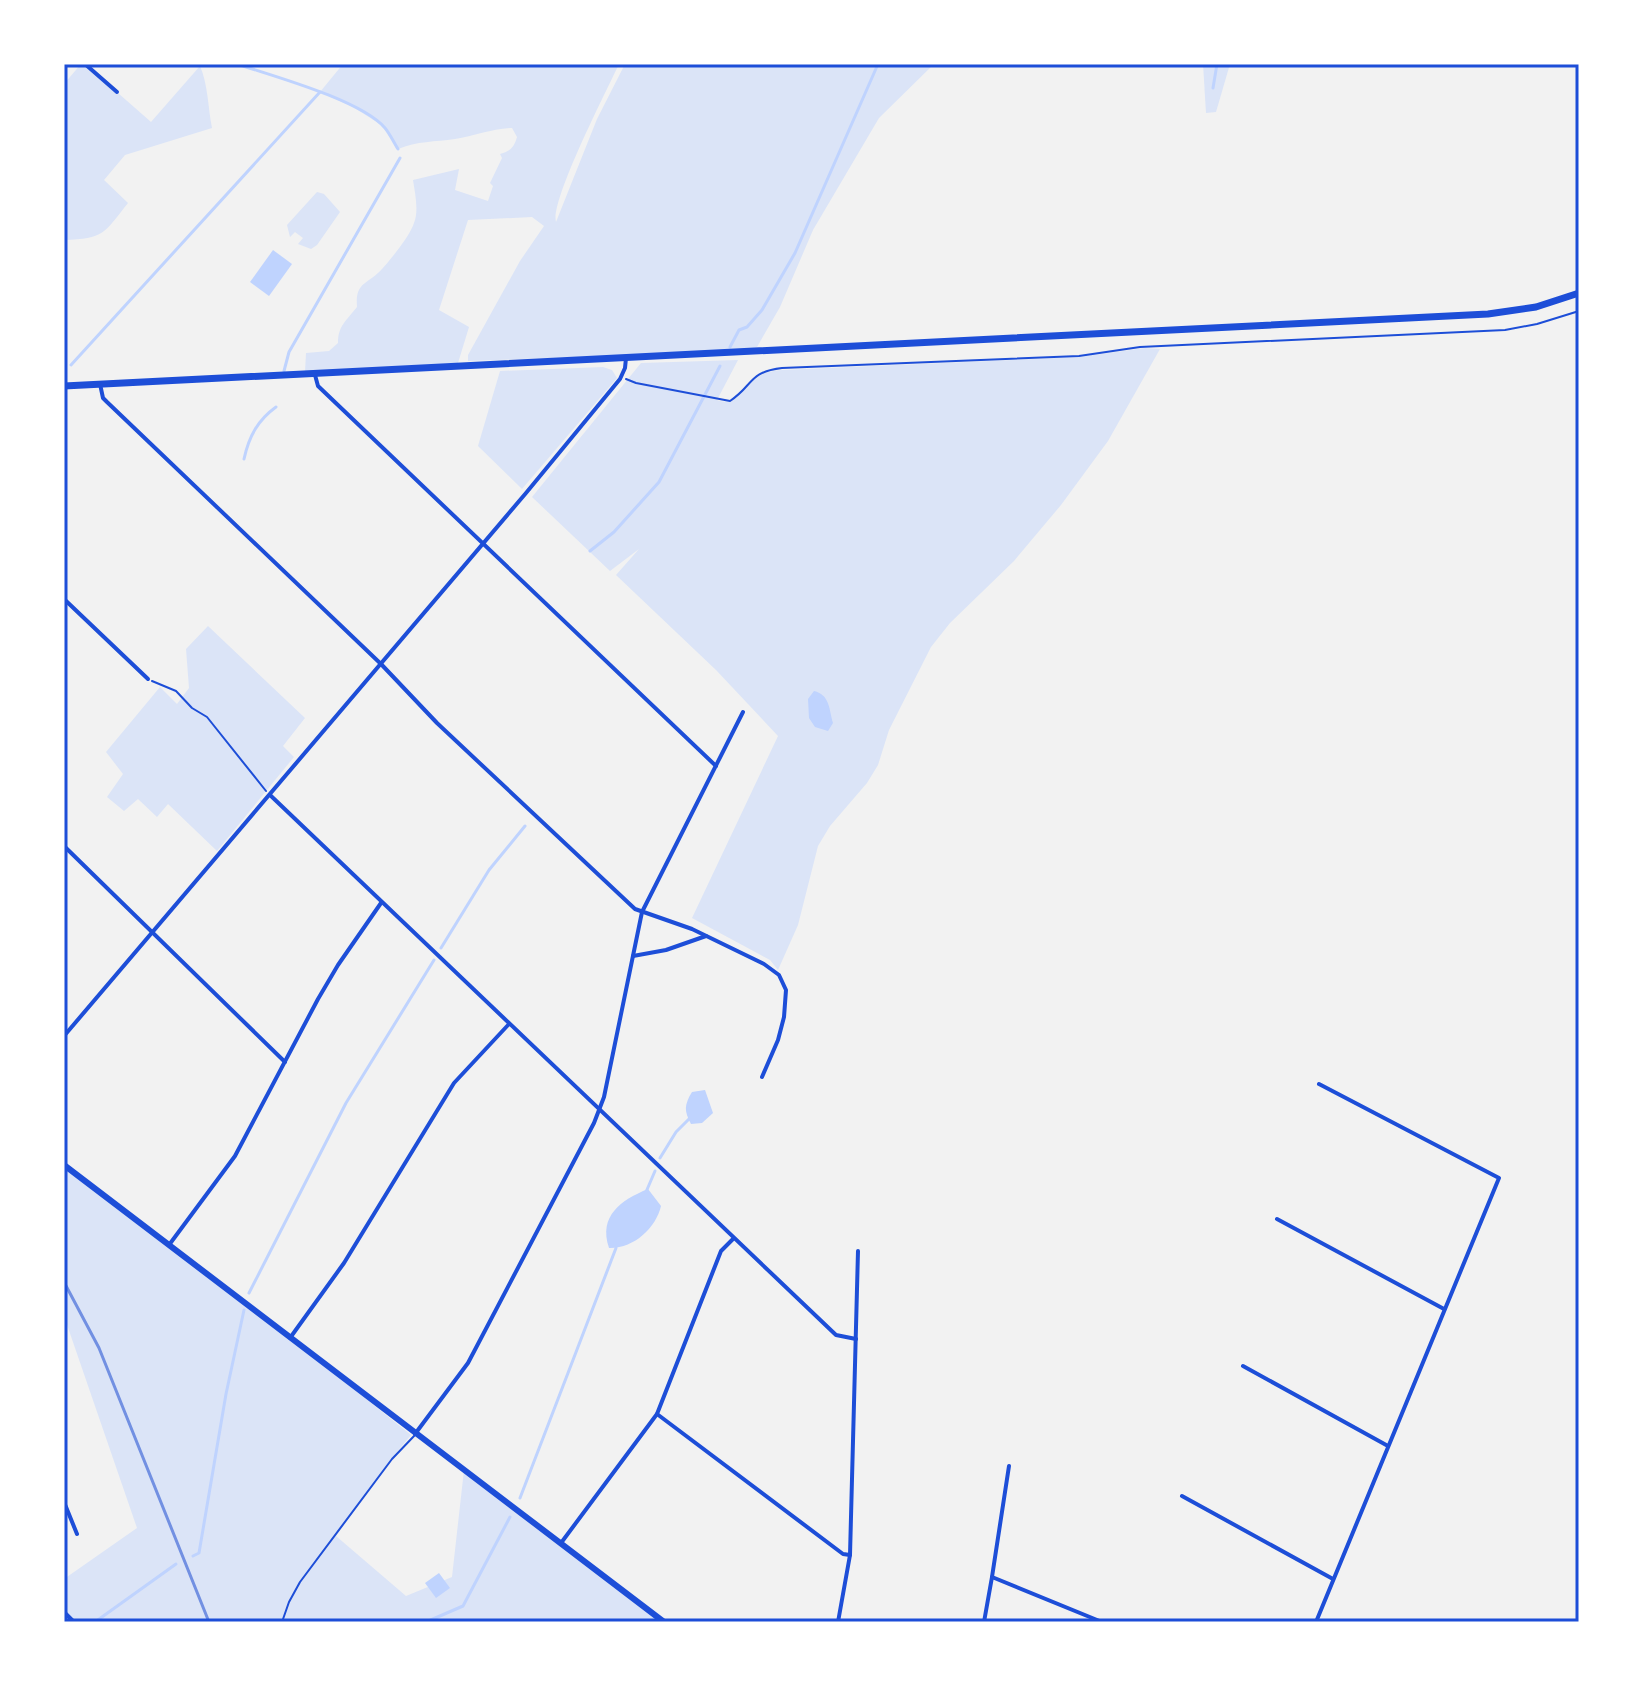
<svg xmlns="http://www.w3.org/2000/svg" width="1643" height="1686" font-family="'Nunito Sans',sans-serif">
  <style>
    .green { fill: #dbe4f7 }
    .water { fill: #bfd3fe }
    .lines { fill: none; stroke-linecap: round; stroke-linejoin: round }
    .stream { stroke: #bfd3fe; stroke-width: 3 }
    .path { stroke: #1d4ed8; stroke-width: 2 }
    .service { stroke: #1d4ed8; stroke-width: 2 }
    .minor { stroke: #1d4ed8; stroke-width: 4 }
    .secondary { stroke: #1d4ed8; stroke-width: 6 }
    .primary { stroke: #1d4ed8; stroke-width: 7 }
    .rail { stroke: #7290e2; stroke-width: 3 }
    .neatline { fill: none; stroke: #1d4ed8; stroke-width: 3 }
  </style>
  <rect width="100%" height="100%" fill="#f2f2f2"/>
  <g class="green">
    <path d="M 81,64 L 85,64 L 151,122 L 200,66 C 208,84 208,108 212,128 L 125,155 L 104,180 L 128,203 C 104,233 104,239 64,240 L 64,84 Z"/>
    <path d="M 343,64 L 619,64 C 607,90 550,201 556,222 L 597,119 L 625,64 L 934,64 L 879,118 L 813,230 L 780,307 L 757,347 L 743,351 L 468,361 L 468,355 L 520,261 L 544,226 L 532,217 L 468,220 L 439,310 L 469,327 L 458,363 L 305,372 L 306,353 L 329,351 L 338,343 C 338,326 346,321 357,307 C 355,281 368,285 382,269 C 391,259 410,236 414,223 C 419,211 415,193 413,180 L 459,169 L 455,190 L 488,201 L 493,186 L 490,183 L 502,158 L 500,154 C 511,151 514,147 517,137 L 512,128 C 492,129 474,136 455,139 C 435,142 417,141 398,149 L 383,126 L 353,107 L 320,92 Z"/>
    <polygon points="1203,64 1230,64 1216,112 1206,113"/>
    <polygon points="317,192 324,194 340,212 317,245 311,249 298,244 303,238 295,232 290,237 287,225"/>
    <path d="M 1145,348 L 1160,349 L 1108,441 L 1061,505 L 1014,561 L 950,623 L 931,647 L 889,730 L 878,765 L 867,783 L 830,826 L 818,846 L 798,925 L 778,970 L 770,960 L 692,918 L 778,736 L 716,670 L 616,575 L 639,549 L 610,571 L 532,497 L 641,363 L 738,360 L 717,400 C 736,407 742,388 756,378 C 764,372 772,371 782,370 L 1079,357 Z"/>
    <polygon points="603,367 612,370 617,378 522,489 478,446 500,371"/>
    <polygon points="208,626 305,718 283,746 294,757 217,851 168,804 157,817 138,799 124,811 107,797 123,774 106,752 160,687 177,704 189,688 186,649"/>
    <polygon points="64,1165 290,1338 411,1435 391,1459 336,1536 406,1596 452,1577 464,1470 664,1622 64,1622 64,1579 137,1528 64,1316"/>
  </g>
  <g class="water">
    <polygon points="273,250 292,264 269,296 250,282"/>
    <path d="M 814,691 C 830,695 829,709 833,723 L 828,731 L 815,727 L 809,718 L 808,699 Z"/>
    <path d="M 705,1090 L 713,1113 L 702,1123 L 691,1124 C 684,1111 684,1105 692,1092 Z"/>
    <path d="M 648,1189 L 661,1206 C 656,1228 633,1249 609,1248 C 598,1216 621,1200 648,1189 Z"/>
    <polygon points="439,1573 450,1588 436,1598 425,1583"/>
  </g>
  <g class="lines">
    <g class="stream">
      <path d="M 237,64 C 273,76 361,100 385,128 C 390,134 394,143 398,149"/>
      <polyline points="1213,88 1217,64"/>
      <polyline points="730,347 739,330 747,327 762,310 795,253 878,64"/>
      <polyline points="71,365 320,92"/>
      <polyline points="284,371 289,352 400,158"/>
      <path d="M 244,459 C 249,436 258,420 276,407"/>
      <polyline points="590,551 614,532 659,482 720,366"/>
      <polyline points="441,948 489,870 525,826"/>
      <polyline points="660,1158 676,1132 689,1119"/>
      <polyline points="646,1192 655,1171"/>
      <polyline points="249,1293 346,1103 434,960"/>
      <polyline points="520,1498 616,1248"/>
      <polyline points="193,1556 199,1553 226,1394 244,1310"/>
      <polyline points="95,1622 176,1564"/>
      <polyline points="426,1622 463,1606 510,1517"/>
    </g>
    <g class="path">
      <path d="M 626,379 L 636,383 L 730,401 C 754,385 748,372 782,368 L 1079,356 L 1140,347 L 1505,330 L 1537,324 L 1579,311"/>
      <polyline points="152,681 176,691 192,708 207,717 266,791"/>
    </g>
    <polyline class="service" points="282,1622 289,1602 300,1582 392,1459 415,1435"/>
    <g class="minor">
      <polyline points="85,64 117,92"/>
      <polyline points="315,375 318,386 716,766"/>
      <polyline points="100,384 103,398 107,402 381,664 437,723 635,909 692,929 764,964 779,975 786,990 784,1017 778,1040 762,1077"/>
      <polyline points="64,599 148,679"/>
      <polyline points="270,795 836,1335 856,1339"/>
      <polyline points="64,846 285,1062"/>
      <polyline points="633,956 666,950 706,936"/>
      <polyline points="64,1036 526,493 620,379 625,368 626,358"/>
      <polyline points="1277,1219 1444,1309"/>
      <polyline points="169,1245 235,1156 318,999 338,965 381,903"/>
      <polyline points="290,1338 344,1263 454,1083 509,1024"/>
      <polyline points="1243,1366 1388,1446"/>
      <polyline points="657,1414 843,1554 850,1555"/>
      <polyline points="415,1434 468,1363 594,1123 604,1097 642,912 743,712"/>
      <polyline points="1182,1496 1333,1579"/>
      <polyline points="64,1502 77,1534"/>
      <polyline points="561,1543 657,1414 721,1251 733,1239"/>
      <polyline points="992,1577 1009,1466"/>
      <polyline points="64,1612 74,1622"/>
      <polyline points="838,1622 850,1555 858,1251"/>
      <polyline points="984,1622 992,1577 1102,1622"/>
      <polyline points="1316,1622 1499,1178 1319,1084"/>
    </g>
    <polyline class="secondary" points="64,1165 664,1622"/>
    <polyline class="primary" points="64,386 1488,314 1536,307 1579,293"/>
    <polyline class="rail" points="64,1282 99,1348 209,1622"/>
  </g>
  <rect width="1643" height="1686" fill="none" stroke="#ffffff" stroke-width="132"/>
  <rect x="66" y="66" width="1511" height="1554" class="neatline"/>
</svg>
